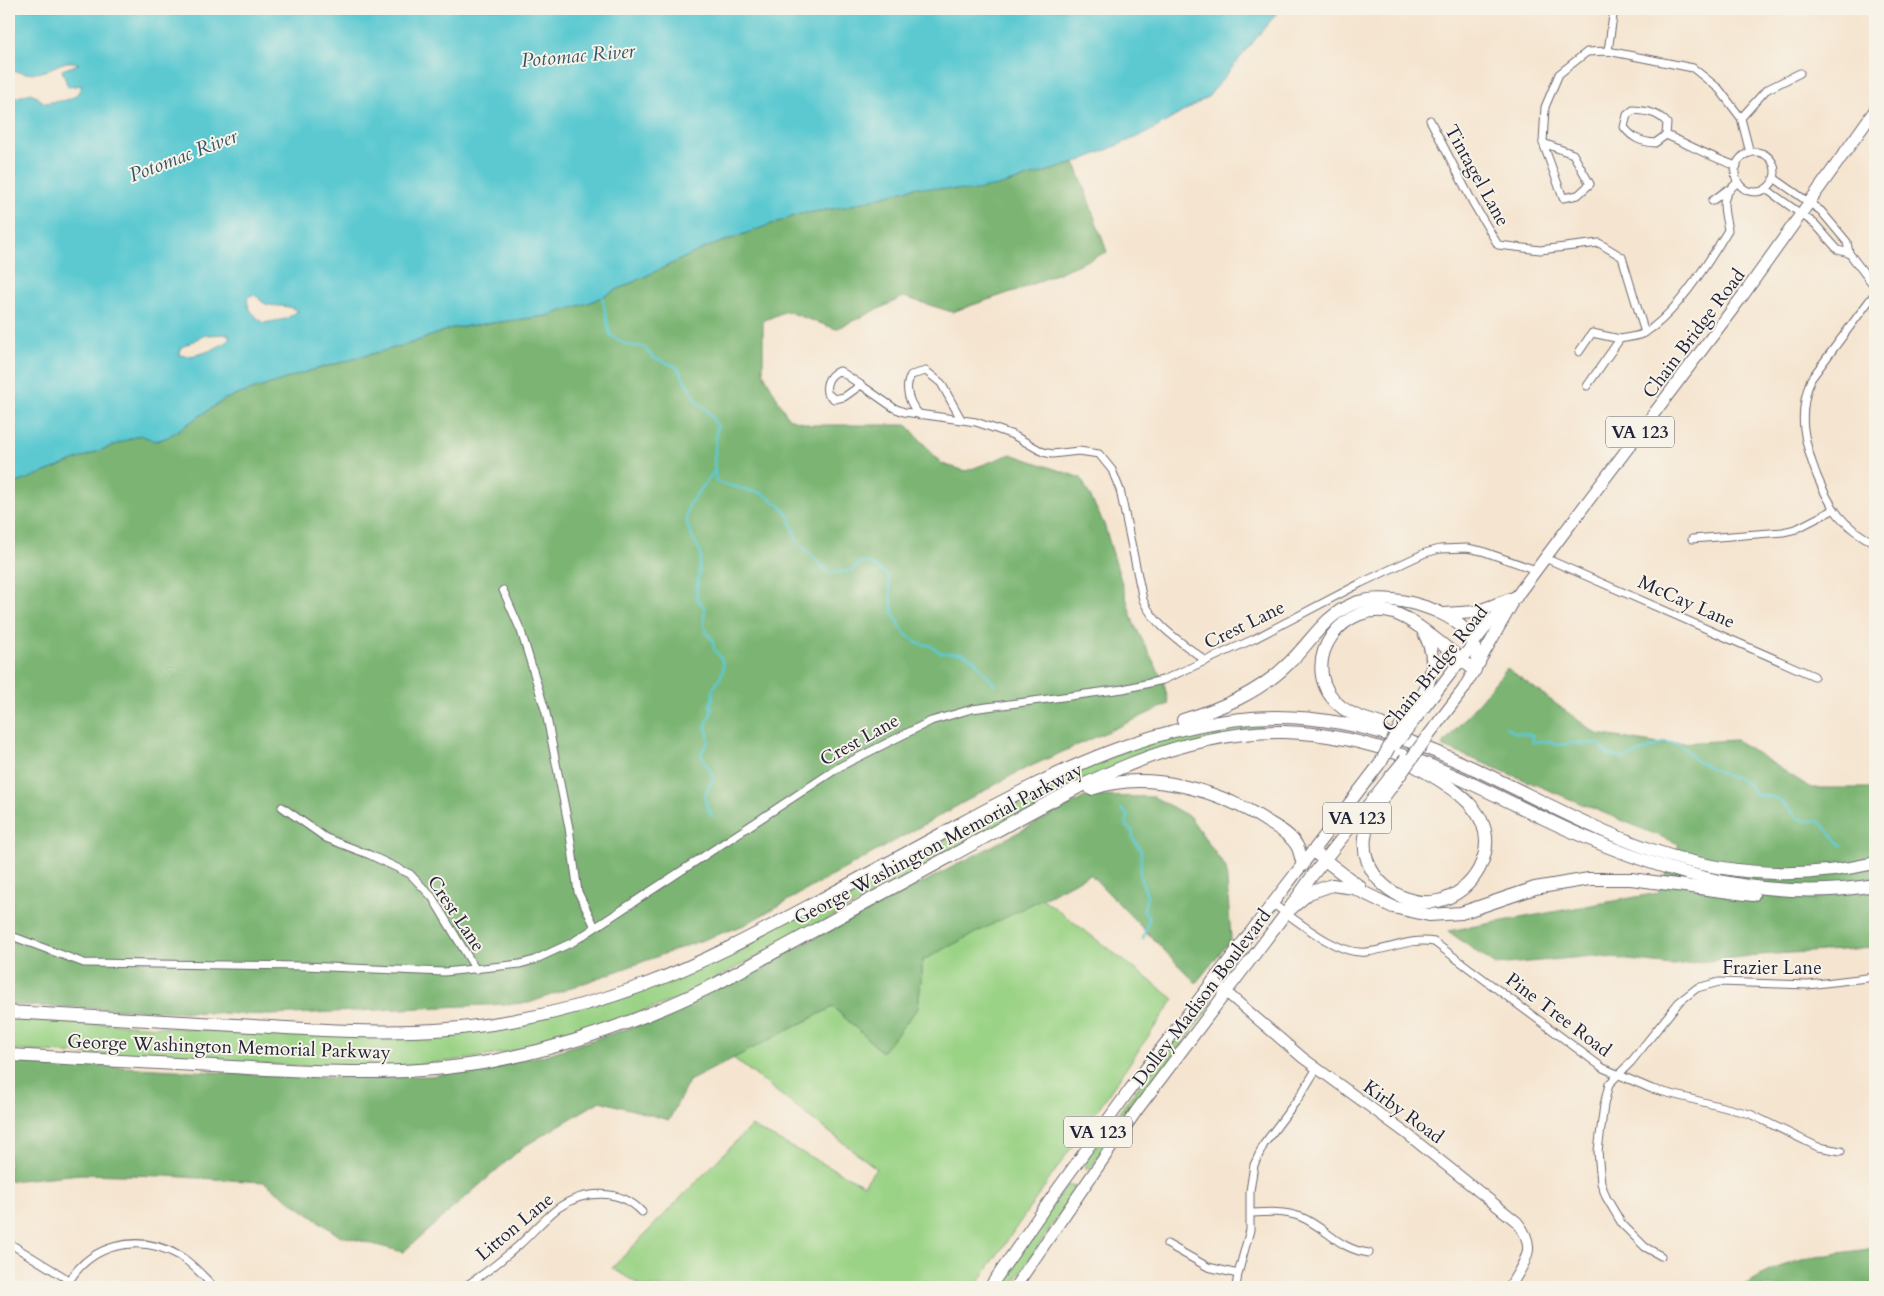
<svg xmlns="http://www.w3.org/2000/svg" width="1884" height="1296" font-family="Cardo,serif">
  <style>
    .green { fill: #9bd386; stroke: #5e7a60 }
    .forest { fill: #7cb573; stroke: #4f6c57 }
    .water { fill: #5cc9d1; stroke: #3f7686; fill-rule: evenodd }
    .lines { fill: none; stroke-linecap: round; stroke-linejoin: round }
    .stream { stroke: #5cc9d1; stroke-width: 2.5 }
    .minor-casing { stroke: #6c666f; stroke-width: 9 }
    .secondary-casing { stroke: #6c666f; stroke-width: 12 }
    .primary-casing { stroke: #6c666f; stroke-width: 13 }
    .motorway-casing { stroke: #6c666f; stroke-width: 14 }
    .minor { stroke: #fff; stroke-width: 7 }
    .secondary { stroke: #fff; stroke-width: 10 }
    .primary { stroke: #fff; stroke-width: 11 }
    .motorway { stroke: #fff; stroke-width: 12 }
    .primary-bridge-casing { stroke: #6c666f; stroke-width: 13; stroke-linecap: butt }
    .motorway-bridge-casing { stroke: #6c666f; stroke-width: 14; stroke-linecap: butt }
    .primary-bridge { stroke: #fff; stroke-width: 11 }
    .motorway-bridge { stroke: #fff; stroke-width: 12 }
    .labels { text-anchor: middle; stroke-width: 4; stroke-linejoin: round; paint-order: stroke }
    .shield { fill: #f7f3e8; stroke: #62616f; stroke-width: 1 }
    .shield-label { font-size: 18px; font-weight: bold; fill: #22223b }
    .street-label { font-size: 19px; fill: #22223b; stroke: #f7f3e8 }
    .water-label { font-size: 20px; font-style: italic; fill: #335468; stroke: #f7f3e8 }
  </style>
  <rect width="100%" height="100%" fill="#f7f3e8"/>
  <filter id="ink" filterUnits="userSpaceOnUse"><feTurbulence type="fractalNoise" baseFrequency=".02" numOctaves="2"/><feDisplacementMap in="SourceGraphic" scale="10" xChannelSelector="R" yChannelSelector="G"/><feConvolveMatrix kernelMatrix="1 2 1 2 8 2 1 2 1" color-interpolation-filters="sRGB"/></filter>
  <filter id="wash" filterUnits="userSpaceOnUse"><feTurbulence type="fractalNoise" baseFrequency=".0096" numOctaves="4" result="noise"/><feDisplacementMap in="SourceGraphic" scale="20" xChannelSelector="R" yChannelSelector="G"/><feGaussianBlur stdDeviation="1.12" result="paint"/><feColorMatrix in="noise" values="0 0 0 0 0 0 0 0 0 0 0 0 0 0 0 0 0 1.4 0 .05"/><feComposite in="paint" operator="in"/></filter>
  <g filter="url(#wash)">
    <rect width="100%" height="100%" fill="#f5e5d0"/>
    <g class="green">
      <polygon points="1261,723 1261,728 1131,759 675,1000 547,1045 476,1058 397,1067 302,1066 9,1050 9,1018 197,1029 408,1037 628,997 928,847 1058,779 1134,747 1207,727"/>
      <polygon points="1042,898 1174,999 975,1287 643,1287 612,1268 751,1126 864,1185 876,1168 733,1058 833,1007 882,1052 918,1008 923,960"/>
      <polygon points="1204,1002 1211,1002 1212,1004 1090,1168 1086,1169 1085,1161 1116,1116"/>
      <polygon points="1067,1185 1075,1187 1075,1191 1011,1287 998,1287"/>
    </g>
    <g class="forest">
      <polygon points="1075,163 1107,252 1023,288 952,312 904,297 836,329 786,311 763,321 763,372 788,418 811,425 907,425 942,464 966,471 1011,454 1081,478 1104,524 1134,624 1163,680 1169,704 1018,772 744,925 529,1003 269,1015 9,1005 9,486 140,435 156,441 168,437 225,399 309,371 412,343 452,328 547,316 591,302 705,248 800,214 844,207 917,187 998,186"/>
      <polygon points="1507,668 1597,734 1659,744 1736,740 1811,788 1875,788 1875,948 1758,955 1673,965 1594,956 1495,965 1448,931 1658,893 1679,844 1442,746"/>
      <polygon points="1087,796 1154,797 1190,817 1226,868 1231,939 1196,983 1090,874 923,960 918,1008 882,1052 833,1007 689,1081 669,1120 600,1101 523,1147 403,1252 338,1235 264,1182 166,1176 80,1174 9,1181 9,1061 321,1078 431,1076 542,1056 648,1022 865,913"/>
      <path d="M 1875,1248 L 1875,1287 L 1742,1287 C 1781,1258 1829,1255 1875,1248 Z"/>
    </g>
    <path class="water" d="M 9,9 L 1280,9 L 1208,97 L 1147,133 L 1075,163 L 998,186 L 971,191 L 917,187 L 844,207 L 800,214 L 705,248 L 591,302 L 547,316 L 452,328 L 412,343 L 309,371 L 225,399 L 168,437 L 156,441 L 140,435 L 9,486 L 9,100 L 31,93 L 45,103 C 61,100 76,103 82,85 L 68,87 L 62,70 L 79,64 C 65,57 54,69 41,72 C 30,75 19,72 9,70 ZM 251,295 L 257,296 C 267,312 283,301 298,311 L 286,319 L 264,323 C 255,316 248,311 247,299 ZM 229,334 L 229,340 C 216,349 195,359 179,355 L 182,347 L 205,335 Z"/>
    <g class="lines">
      <g class="stream">
        <polyline points="602,296 610,335 627,345 643,347 654,358 677,367 698,403 705,408 717,425 714,463 716,482 764,494 783,508 789,517 797,541 829,573 851,571 861,562 872,564 888,576 893,613 904,633 919,644 929,645 941,653 963,653 974,660 995,685"/>
        <path d="M 1506,727 L 1516,733 L 1532,735 L 1533,742 L 1551,741 L 1557,745 L 1574,743 L 1599,744 L 1606,753 L 1623,759 L 1665,742 L 1681,745 L 1695,760 L 1729,777 L 1737,777 L 1751,787 L 1755,795 C 1761,796 1770,796 1775,798 C 1797,808 1787,823 1819,821 L 1842,846"/>
        <polyline points="1121,809 1128,816 1126,826 1133,832 1133,839 1141,850 1140,876 1147,895 1144,910 1149,918 1143,939"/>
        <path d="M 712,816 C 702,800 703,795 713,779 C 711,768 702,762 701,752 L 709,742 L 706,725 L 712,710 L 710,704 L 713,698 L 712,691 C 723,673 730,667 714,649 L 713,640 C 702,630 703,622 705,608 L 696,598 L 701,552 C 671,507 693,504 715,470"/>
      </g>
    </g>
  </g>
  <g filter="url(#ink)">
    <g class="lines">
      <defs>
        <g id="minor">
          <polyline points="1608,51 1614,9"/>
          <polyline points="1741,118 1766,90 1800,73"/>
          <polyline points="1430,120 1473,203 1498,245 1540,250 1599,243 1622,257 1645,333"/>
          <path d="M 1666,135 L 1655,143 C 1641,142 1632,138 1624,127 L 1627,115 L 1633,110 C 1646,111 1658,112 1667,123 L 1666,135 C 1690,145 1712,158 1737,166"/>
          <polyline points="1543,143 1545,107 1559,74 1587,52 1608,51 1693,68 1719,89 1741,118 1750,153"/>
          <polygon points="1543,143 1573,154 1590,184 1578,195 1563,198"/>
          <circle cx="1755" cy="172" r="20"/>
          <polyline points="1774,178 1821,211 1847,242 1849,253 1875,287"/>
          <polyline points="1766,189 1815,224 1838,250 1849,253"/>
          <polyline points="1712,201 1727,190"/>
          <path d="M 1875,293 L 1811,379 C 1797,415 1804,442 1817,476 C 1830,507 1843,528 1875,543"/>
          <polyline points="1579,352 1592,333 1620,339"/>
          <path d="M 840,371 L 861,385 L 844,397 L 834,399 L 827,393 C 825,383 830,373 840,371 Z"/>
          <path d="M 861,385 L 894,408 L 904,412 L 976,422 L 1013,435 L 1043,452 L 1052,454 L 1079,451 L 1099,454 L 1112,470 L 1120,490 L 1143,600 C 1155,627 1183,643 1206,661"/>
          <path d="M 1587,386 L 1620,339 C 1627,337 1639,337 1646,332 C 1677,313 1709,262 1728,230 C 1724,207 1718,198 1738,182"/>
          <path d="M 920,415 C 910,405 903,389 911,375 L 926,371 L 941,383 L 961,419"/>
          <polyline points="1692,539 1783,532 1796,529 1833,510"/>
          <polyline points="1545,558 1814,676"/>
          <polyline points="503,590 521,631 546,713 569,828 578,892 595,927"/>
          <polyline points="282,807 326,838 370,855 410,874 432,897 476,970"/>
          <path d="M 1273,904 C 1297,920 1336,955 1366,952 C 1389,950 1411,937 1434,942 L 1603,1068 L 1652,1089 L 1750,1114 L 1818,1147 L 1841,1151"/>
          <polyline points="9,935 84,963 304,966 444,972 520,964 534,960 573,942 841,766 931,721 972,709 1123,689 1163,680 1254,639 1361,583 1425,553 1440,549 1467,548 1482,551 1536,570"/>
          <path d="M 1252,1213 C 1268,1212 1285,1211 1301,1217 C 1327,1228 1338,1249 1369,1253"/>
          <polyline points="9,1243 69,1280"/>
          <polyline points="1167,1244 1208,1267 1238,1274"/>
          <polyline points="1661,1256 1645,1247 1622,1224 1606,1197 1601,1183 1598,1151 1604,1105 1609,1084 1631,1062 1679,1002 1697,988 1719,982 1808,985 1875,977"/>
          <path d="M 66,1287 C 88,1244 138,1232 180,1256 C 193,1264 203,1276 214,1287"/>
          <path d="M 464,1287 C 483,1275 502,1260 519,1245 C 532,1233 544,1219 558,1208 C 584,1190 620,1188 642,1212"/>
          <polyline points="1236,1287 1238,1274 1250,1230 1250,1191 1254,1165 1264,1144 1300,1096 1317,1068"/>
        </g>
        <path id="secondary" d="M 1213,981 L 1303,1058 L 1407,1134 L 1517,1222 C 1539,1249 1524,1261 1510,1287"/>
        <g id="primary">
          <polyline points="1417,717 1490,622 1516,597 1545,558 1744,294 1875,110"/>
          <polyline points="1427,737 1463,690 1511,606"/>
          <polyline points="990,1287 1055,1193 1131,1088 1381,762"/>
          <polyline points="1015,1287 1137,1110 1286,913 1312,876 1390,777"/>
        </g>
        <g id="motorway">
          <polyline points="1444,614 1476,612 1516,597"/>
          <path d="M 1410,714 C 1429,690 1441,663 1424,633"/>
          <path d="M 1183,720 C 1222,708 1259,693 1289,663 C 1310,643 1325,615 1353,604 C 1382,591 1442,606 1464,629 C 1473,638 1475,651 1479,663"/>
          <path d="M 1381,724 C 1364,719 1346,714 1334,700 C 1298,659 1345,598 1394,613 C 1417,620 1453,655 1475,670"/>
          <path d="M 1397,779 C 1385,795 1371,812 1366,832 C 1356,873 1399,909 1438,901 C 1456,897 1471,884 1479,869 C 1507,813 1447,784 1408,762"/>
          <path d="M 1091,789 C 1148,769 1219,790 1268,822 C 1278,828 1291,835 1297,846 C 1300,851 1301,859 1303,865"/>
          <polyline points="1313,851 1360,887"/>
          <polyline points="1286,913 1309,893 1332,885 1354,888 1393,907 1429,915 1461,913 1535,888 1589,879 1631,879 1753,895"/>
          <path d="M 9,1012 C 84,1016 160,1021 235,1025 C 294,1028 353,1033 413,1031 C 491,1029 570,1012 644,985 C 703,963 757,934 813,904 C 862,877 911,851 960,824 C 1058,771 1159,719 1274,717 C 1419,716 1523,805 1652,850 C 1724,875 1800,880 1875,863"/>
          <path d="M 9,1055 C 83,1059 157,1063 232,1067 C 317,1072 403,1077 488,1062 C 568,1047 643,1020 716,984 C 793,942 870,900 947,858 C 1051,802 1161,730 1284,732 C 1379,734 1460,778 1543,818 C 1647,868 1759,905 1875,885"/>
        </g>
      </defs>
      <use href="#minor" class="minor-casing"/>
      <use href="#secondary" class="secondary-casing"/>
      <use href="#primary" class="primary-casing"/>
      <use href="#motorway" class="motorway-casing"/>
      <use href="#minor" class="minor"/>
      <use href="#secondary" class="secondary"/>
      <use href="#primary" class="primary"/>
      <use href="#motorway" class="motorway"/>
      <defs>
        <g id="primary-bridge">
          <polyline points="1395,745 1417,717"/>
          <polyline points="1390,777 1405,759"/>
        </g>
        <g id="motorway-bridge">
          <polyline points="1381,762 1400,727 1410,714"/>
          <polyline points="1397,779 1427,737"/>
        </g>
      </defs>
      <use href="#primary-bridge" class="primary-bridge-casing"/>
      <use href="#motorway-bridge" class="motorway-bridge-casing"/>
      <use href="#primary-bridge" class="primary-bridge"/>
      <use href="#motorway-bridge" class="motorway-bridge"/>
    </g>
  </g>
  <g class="labels">
    <g class="shield">
      <rect x="1606" y="416.5" width="68" height="31" rx="4"/>
      <rect x="1323" y="802.5" width="68" height="31" rx="4"/>
      <rect x="1064" y="1116.5" width="68" height="31" rx="4"/>
    </g>
    <g class="shield-label">
      <text x="1640" y="438">VA 123</text>
      <text x="1357" y="824">VA 123</text>
      <text x="1098" y="1138">VA 123</text>
    </g>
    <g class="street-label">
      <text transform="translate(1478 175) rotate(61)" y="7">Tintagel Lane</text>
      <text transform="translate(1693 333) rotate(-53)" y="7">Chain Bridge Road</text>
      <text transform="translate(1687 601) rotate(24)" y="7">McCay Lane</text>
      <text transform="translate(1244 624) rotate(-26)" y="7">Crest Lane</text>
      <text transform="translate(1434 668) rotate(-51)" y="7">Chain Bridge Road</text>
      <text transform="translate(859 739) rotate(-29)" y="7">Crest Lane</text>
      <text transform="translate(938 843) rotate(-28)" y="7">George Washington Memorial Parkway</text>
      <text transform="translate(457 913) rotate(56)" y="7">Crest Lane</text>
      <text x="1772" y="974">Frazier Lane</text>
      <text transform="translate(1201 997) rotate(-53)" y="7">Dolley Madison Boulevard</text>
      <text transform="translate(1559 1014) rotate(37)" y="7">Pine Tree Road</text>
      <text transform="translate(229 1046) rotate(2)" y="7">George Washington Memorial Parkway</text>
      <text transform="translate(1404 1111) rotate(36)" y="7">Kirby Road</text>
      <text transform="translate(514 1226) rotate(-40)" y="7">Litton Lane</text>
    </g>
    <g class="water-label">
      <text transform="translate(578 55) rotate(-5)" y="7">Potomac River</text>
      <text transform="translate(183 155) rotate(-21)" y="7">Potomac River</text>
    </g>
  </g>
  <rect width="1884" height="1296" fill="none" stroke="#f7f3e8" stroke-width="30"/>
</svg>
